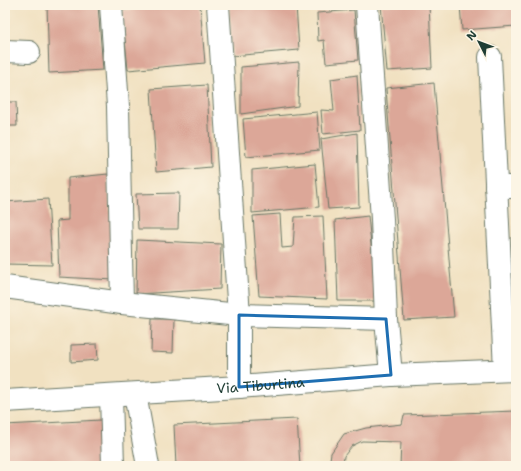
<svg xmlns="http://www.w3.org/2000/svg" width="521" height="471" font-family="'Shantell Sans',sans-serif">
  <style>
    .building { fill: #dca798 }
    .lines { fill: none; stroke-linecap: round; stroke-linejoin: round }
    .minor-casing { stroke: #687665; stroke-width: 24 }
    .minor { stroke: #fff; stroke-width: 22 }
    .marked { fill: none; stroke: #1f6fb2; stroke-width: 3; stroke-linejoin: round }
    .labels { text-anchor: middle; stroke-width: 4; stroke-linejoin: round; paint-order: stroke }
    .street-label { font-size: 14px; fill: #1f3d34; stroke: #fcf5e5 }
  </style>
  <rect width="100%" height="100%" fill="#fcf5e5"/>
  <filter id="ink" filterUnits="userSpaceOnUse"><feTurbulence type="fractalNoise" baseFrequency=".025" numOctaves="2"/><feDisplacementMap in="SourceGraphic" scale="8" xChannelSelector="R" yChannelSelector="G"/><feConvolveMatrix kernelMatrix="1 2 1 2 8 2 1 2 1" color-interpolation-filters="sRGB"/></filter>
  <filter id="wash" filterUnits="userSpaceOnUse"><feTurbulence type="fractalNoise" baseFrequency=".012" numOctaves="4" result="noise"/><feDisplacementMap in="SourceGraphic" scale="16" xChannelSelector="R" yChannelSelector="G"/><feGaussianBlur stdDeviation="0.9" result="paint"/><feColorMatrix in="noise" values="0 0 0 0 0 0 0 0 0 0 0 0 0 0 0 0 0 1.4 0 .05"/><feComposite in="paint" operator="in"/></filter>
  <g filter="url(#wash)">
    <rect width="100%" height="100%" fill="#f1e1c1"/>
    <g id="blocks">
      <g class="building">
        <polygon points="47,5 98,5 103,70 49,73"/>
        <polygon points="189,5 200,5 205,63 128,70 122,10"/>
        <polygon points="229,5 296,5 299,50 232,56"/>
        <polygon points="381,5 429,5 432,68 387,71"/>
        <polygon points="460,5 516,5 516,26 462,30"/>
        <polygon points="354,10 358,60 326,63 324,40 318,41 317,13"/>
        <polygon points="299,62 298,106 241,114 241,67"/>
        <polygon points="357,75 360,130 323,134 321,110 334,111 331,79"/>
        <polygon points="434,83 454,317 404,320 386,88"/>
        <polygon points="207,85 211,167 156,172 151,89"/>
        <polygon points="5,102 16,102 17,126 7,126 8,133 5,133"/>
        <polygon points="317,112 320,150 246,157 243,119"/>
        <polygon points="357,133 359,207 328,209 321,139"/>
        <polygon points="315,164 319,207 252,213 252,170"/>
        <polygon points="108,174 114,280 59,277 57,221 68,220 68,178"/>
        <polygon points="179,193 178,229 138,229 136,194"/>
        <polygon points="48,199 52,265 5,264 5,202"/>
        <polygon points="280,214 282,248 293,247 295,217 323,216 327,299 259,296 253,216"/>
        <polygon points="368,216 377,301 338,301 335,220"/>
        <polygon points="137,240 221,244 220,289 136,294"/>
        <polygon points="152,319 174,319 173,353 151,352"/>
        <polygon points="97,344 98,360 71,362 71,345"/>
        <polygon points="516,411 516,466 400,466 401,442 362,441 352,446 344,456 343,466 329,466 331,453 344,434 366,428 402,424 404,415"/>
        <polygon points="297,419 300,466 176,466 174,425"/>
        <polygon points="101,420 104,466 5,466 5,425"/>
      </g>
    </g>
  </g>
  <g filter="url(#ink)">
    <use href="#blocks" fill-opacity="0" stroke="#687665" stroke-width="1"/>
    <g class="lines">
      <defs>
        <g id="minor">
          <polyline points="111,5 118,106 122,303"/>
          <polyline points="218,5 239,315 239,387"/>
          <polyline points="367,5 382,219 386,319 391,375"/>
          <polyline points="5,51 29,52"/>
          <polyline points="490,57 505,370"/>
          <polyline points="496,187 516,187"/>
          <polyline points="5,287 122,303 239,315 386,319"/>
          <polyline points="135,394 148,466"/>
          <polyline points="111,395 113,466"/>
          <path id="s1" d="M 5,401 L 239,387 L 391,375 L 516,370"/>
        </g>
      </defs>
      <use href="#minor" class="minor-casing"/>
      <use href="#minor" class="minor"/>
    </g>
  </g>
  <path class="marked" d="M 239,315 L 386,319 L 391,375 L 239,387 Z"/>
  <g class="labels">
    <g class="street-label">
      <text dy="5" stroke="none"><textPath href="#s1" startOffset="256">Via Tiburtina</textPath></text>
    </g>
  </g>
  <rect width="521" height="471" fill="none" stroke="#fcf5e5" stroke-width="20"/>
  <g transform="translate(479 42) rotate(312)" stroke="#fcf5e5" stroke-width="3" paint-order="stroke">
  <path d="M0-3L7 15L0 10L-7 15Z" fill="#1f3d34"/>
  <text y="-6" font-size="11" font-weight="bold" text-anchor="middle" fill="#1f3d34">N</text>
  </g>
</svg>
